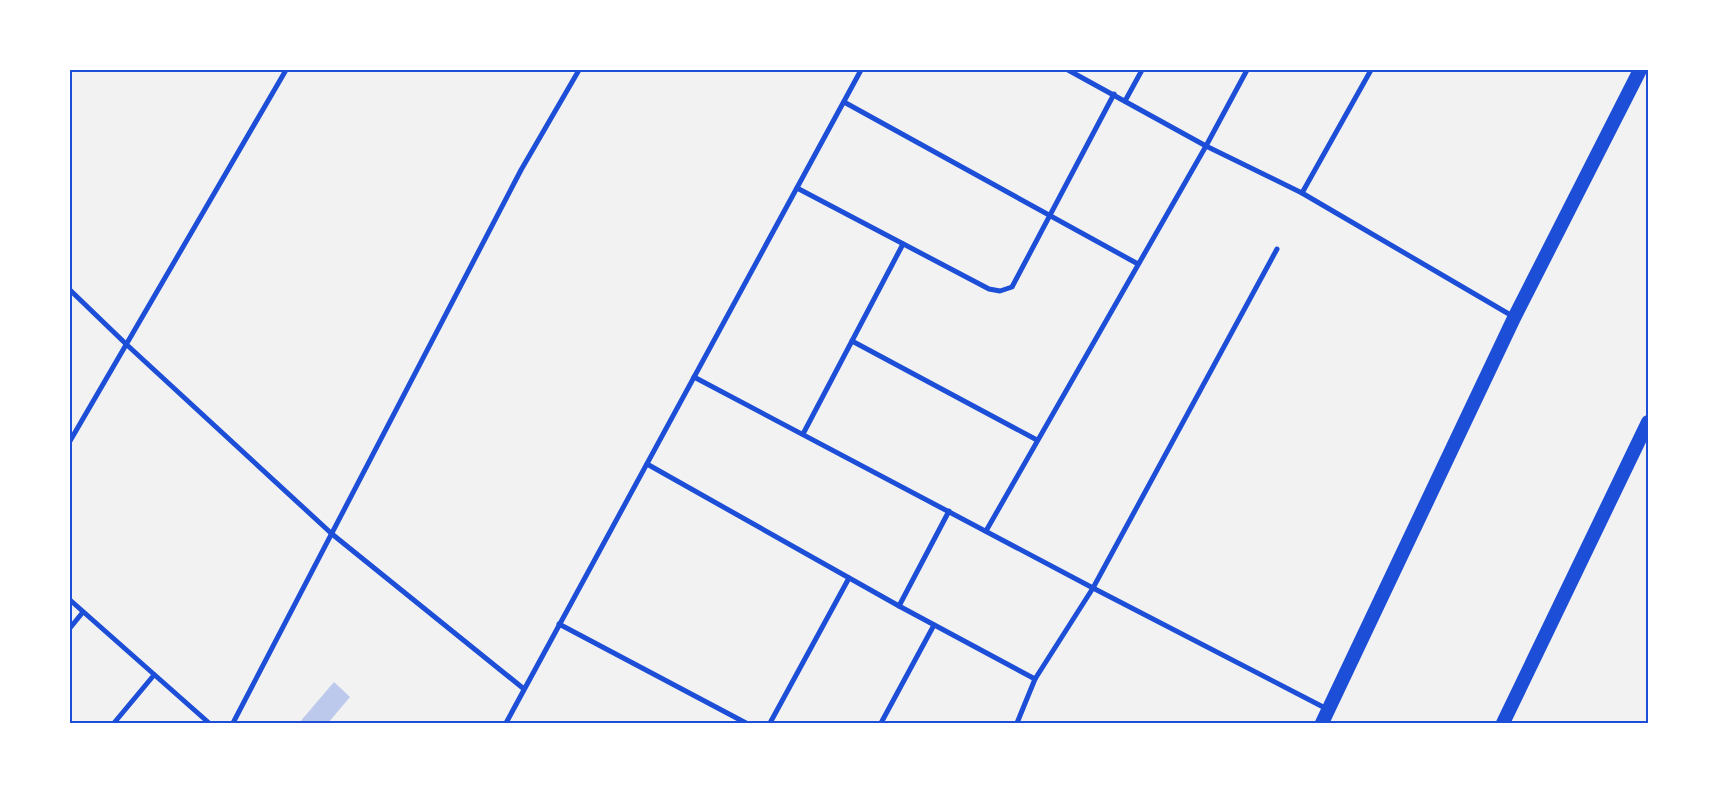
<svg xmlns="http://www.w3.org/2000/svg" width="1718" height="793" font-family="'Work Sans',sans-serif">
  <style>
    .building { fill: #bdc9ec }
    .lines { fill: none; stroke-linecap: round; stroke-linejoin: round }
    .minor { stroke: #1d4ed8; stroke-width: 5 }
    .trunk { stroke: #1d4ed8; stroke-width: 14 }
    .neatline { fill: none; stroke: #1d4ed8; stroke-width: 2 }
  </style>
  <rect width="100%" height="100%" fill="#f2f2f2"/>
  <polygon class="building" points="334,682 350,697 328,723 299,723"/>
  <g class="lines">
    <g class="minor">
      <polyline points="1068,70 1206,146 1302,193 1514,317"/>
      <polyline points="1125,101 1142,70"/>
      <polyline points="844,102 1138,264"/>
      <polyline points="797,188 989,289 1000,291 1012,287 1114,94"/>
      <polyline points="1302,193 1371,70"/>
      <polyline points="70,290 126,344 332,534 524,689"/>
      <polyline points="852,341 1037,440"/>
      <polyline points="694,377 1093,588 1327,709"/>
      <polyline points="803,434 903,244"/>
      <polyline points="70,441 286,70"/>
      <polyline points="647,464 899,606 1035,679"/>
      <polyline points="986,531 1206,146 1247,70"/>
      <polyline points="70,600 209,723"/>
      <polyline points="899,606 949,511"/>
      <polyline points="559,624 746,723"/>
      <polyline points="70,628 83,612"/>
      <polyline points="114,723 154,675"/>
      <polyline points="233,723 521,170 579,70"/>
      <polyline points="506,723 861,70"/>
      <polyline points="770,723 849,578"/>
      <polyline points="881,723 934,625"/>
      <polyline points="1017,723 1035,679 1093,588 1277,249"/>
    </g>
    <g class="trunk">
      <polyline points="1322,723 1514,318 1640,70"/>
      <polyline points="1503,723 1648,422"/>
    </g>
  </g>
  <rect width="1718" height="793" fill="none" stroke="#ffffff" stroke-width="142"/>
  <rect x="71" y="71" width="1576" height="651" class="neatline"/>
</svg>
